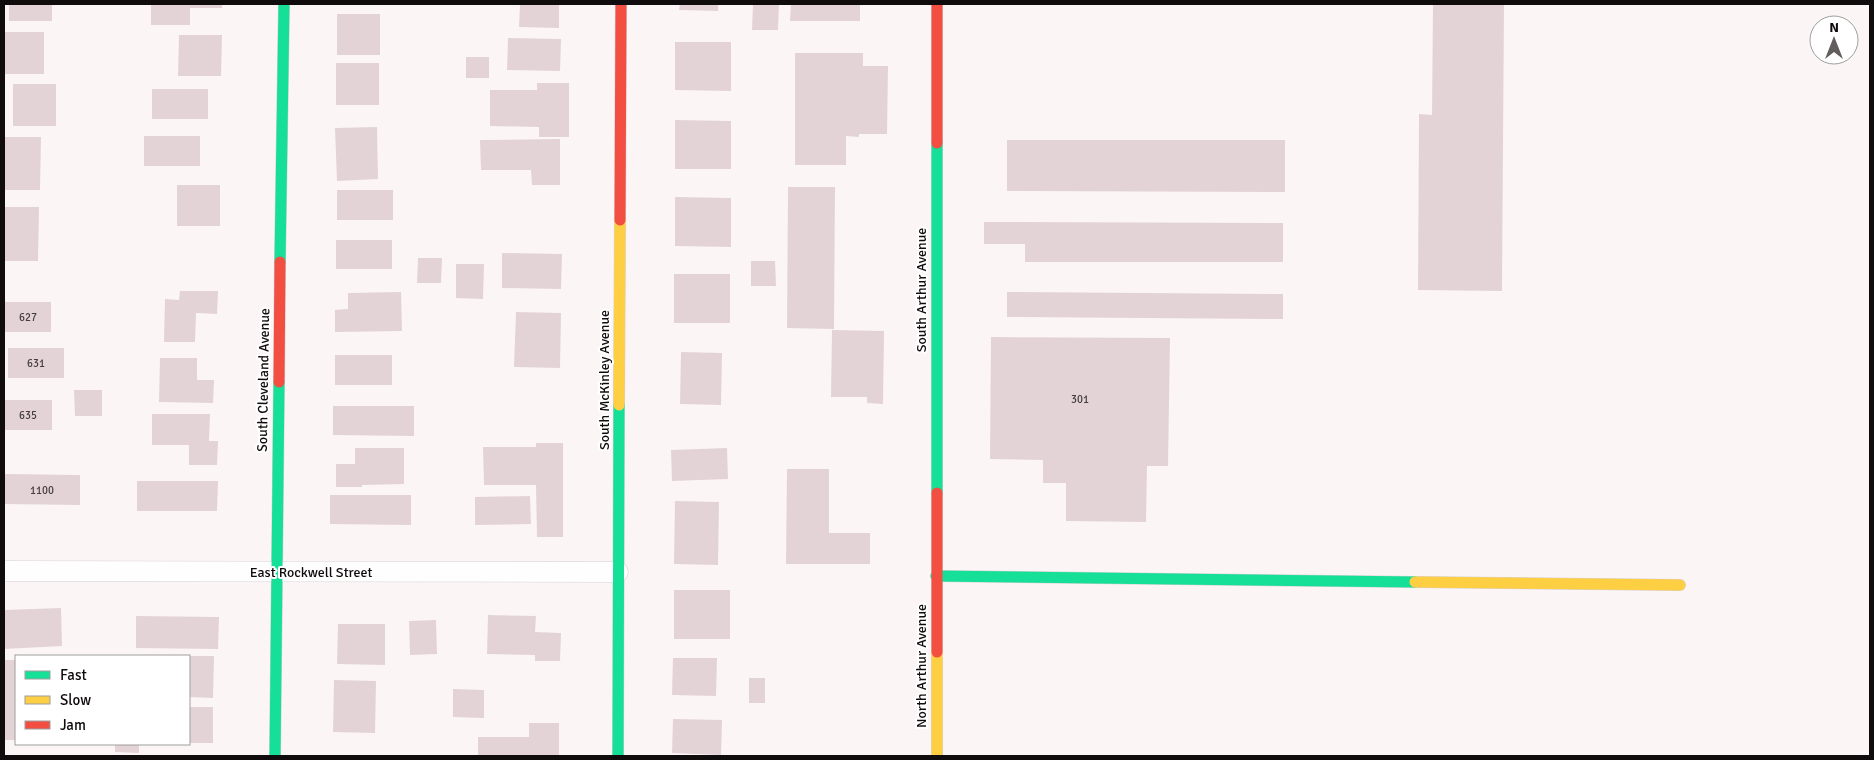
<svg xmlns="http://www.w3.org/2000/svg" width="1874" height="760" font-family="Signika,sans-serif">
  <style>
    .building { fill: #e3d3d7 }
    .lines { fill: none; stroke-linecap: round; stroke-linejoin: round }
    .street-casing { stroke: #d6d0d1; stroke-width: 21 }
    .fast-casing { stroke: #d6d0d1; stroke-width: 12 }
    .slow-casing { stroke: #d6d0d1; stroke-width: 12 }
    .jam-casing { stroke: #d6d0d1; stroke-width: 12 }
    .street { stroke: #fffefe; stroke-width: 20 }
    .fast { stroke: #16e098; stroke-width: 11 }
    .slow { stroke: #ffcf43; stroke-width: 11 }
    .jam { stroke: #f24e42; stroke-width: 11 }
    .labels { text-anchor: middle; stroke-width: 4; stroke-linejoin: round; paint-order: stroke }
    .number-label { font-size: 11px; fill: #453d3f }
    .street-label { font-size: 14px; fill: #100b0c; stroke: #fff }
  </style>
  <rect width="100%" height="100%" fill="#fcf5f6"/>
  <g class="building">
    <rect x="9" y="4" width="43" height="17"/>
    <polygon points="151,4 222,4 222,8 190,8 190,25 151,25"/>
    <polygon points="520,4 559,4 559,28 519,27"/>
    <polygon points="680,4 718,4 718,11 679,10"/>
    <polygon points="753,4 779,4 778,30 752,30"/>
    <polygon points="791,4 860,4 860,21 790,21"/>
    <polygon points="1433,4 1504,4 1502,291 1418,290 1419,114 1432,115"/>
    <rect x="337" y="14" width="43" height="41"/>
    <rect x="4" y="32" width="40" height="42"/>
    <polygon points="179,35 222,35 221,76 178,76"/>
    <polygon points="508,38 561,39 560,71 507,70"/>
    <polygon points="675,42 731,42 731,91 675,90"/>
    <polygon points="795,53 863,53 863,66 888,66 887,134 859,134 859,137 846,136 846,165 795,165"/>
    <rect x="466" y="57" width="23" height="21"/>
    <rect x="336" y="63" width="43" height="42"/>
    <polygon points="537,83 569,83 569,137 539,137 539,127 490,126 490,90 537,90"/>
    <rect x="13" y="84" width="43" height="42"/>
    <rect x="152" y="89" width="56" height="30"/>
    <polygon points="675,120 731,121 731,169 675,169"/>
    <polygon points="377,127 378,179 337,181 335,128"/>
    <rect x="144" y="136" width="56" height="30"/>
    <polygon points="4,137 41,137 40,190 4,190"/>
    <polygon points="560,139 560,185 532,185 531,170 481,170 480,140"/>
    <polygon points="1007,140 1285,140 1285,192 1007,191"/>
    <rect x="177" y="185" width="43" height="41"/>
    <polygon points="788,187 835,187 834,329 787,328"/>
    <rect x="337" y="190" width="56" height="30"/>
    <polygon points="675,197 731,198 731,247 675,246"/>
    <polygon points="4,207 39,207 38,261 4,261"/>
    <polygon points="984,222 1283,223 1283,262 1025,262 1025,244 984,244"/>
    <rect x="336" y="240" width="56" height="29"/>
    <polygon points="502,253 562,254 561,289 502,288"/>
    <polygon points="418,258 442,258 441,283 417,283"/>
    <polygon points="751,261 775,261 776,286 751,286"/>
    <polygon points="456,264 484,264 483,299 456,298"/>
    <rect x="674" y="274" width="56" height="49"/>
    <polygon points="180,291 218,291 217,314 196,313 195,342 164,342 165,299 179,300"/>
    <polygon points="401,292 402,331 335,332 335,310 348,309 348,293"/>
    <polygon points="1007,292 1283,294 1283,319 1007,317"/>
    <rect x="4" y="302" width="47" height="30"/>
    <polygon points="516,312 561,313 560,368 514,367"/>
    <polygon points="832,330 884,331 883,404 867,403 867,397 831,397"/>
    <polygon points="991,337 1170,338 1168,466 1147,466 1146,522 1066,521 1066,483 1043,483 1043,460 990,459"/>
    <rect x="8" y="348" width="56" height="30"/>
    <polygon points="681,352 722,353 721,405 680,404"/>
    <rect x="335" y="355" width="57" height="30"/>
    <polygon points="160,358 197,358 197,380 214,380 213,403 159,402"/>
    <polygon points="74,390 102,390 102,416 75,416"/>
    <rect x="4" y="400" width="48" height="30"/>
    <polygon points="333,406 414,406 414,436 333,435"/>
    <polygon points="152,414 210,414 209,441 218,441 217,465 189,465 189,445 152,445"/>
    <polygon points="536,443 563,443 563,537 537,537 536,485 484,485 483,447 536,447"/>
    <polygon points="355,448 404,448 404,484 362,485 362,487 336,487 336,464 355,464"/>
    <polygon points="727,448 728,479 672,481 671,450"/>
    <polygon points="787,469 829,469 829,533 870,533 870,564 786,564"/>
    <polygon points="4,474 80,475 80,505 4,504"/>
    <polygon points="137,481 218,481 217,511 137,511"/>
    <polygon points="330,495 411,495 411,525 330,524"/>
    <polygon points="530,496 531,524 475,525 475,497"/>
    <polygon points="675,501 719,502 718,565 674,564"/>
    <rect x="674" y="590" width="56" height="49"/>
    <polygon points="61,608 62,646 4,649 4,610"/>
    <polygon points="488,615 536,616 535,632 561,633 560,661 535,661 535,655 487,654"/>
    <polygon points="136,616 219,617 218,649 136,648"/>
    <polygon points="436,620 437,654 410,655 409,621"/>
    <polygon points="338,624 385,624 385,665 337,664"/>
    <polygon points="189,656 214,656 213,698 189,697"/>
    <polygon points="673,658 717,658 716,696 672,695"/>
    <polygon points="5,660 16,660 16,740 4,740"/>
    <rect x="749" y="678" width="16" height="25"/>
    <polygon points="334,680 376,681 375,733 333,732"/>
    <polygon points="453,689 484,690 484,718 453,717"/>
    <rect x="189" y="707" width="24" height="36"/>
    <polygon points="673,719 722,720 721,755 672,753"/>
    <polygon points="529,723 559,723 559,756 478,756 478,737 529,737"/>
    <polygon points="115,744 139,744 139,753 115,752"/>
  </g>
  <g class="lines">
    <defs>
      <polyline id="street" points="4,571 618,572"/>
      <g id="fast">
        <polyline points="937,143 937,493"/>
        <polyline points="280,262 284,4"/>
        <polyline points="936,576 1415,582"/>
        <polyline points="275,756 279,382"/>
        <polyline points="618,756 619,405"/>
      </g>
      <g id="slow">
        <polyline points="619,405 620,220"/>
        <polyline points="1415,582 1680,585"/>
        <polyline points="937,652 937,756"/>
      </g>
      <g id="jam">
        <polyline points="937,4 937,143"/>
        <polyline points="620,220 621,4"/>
        <polyline points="279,382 280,262"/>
        <polyline points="937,493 937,652"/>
      </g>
    </defs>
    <use href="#street" class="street-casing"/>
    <use href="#fast" class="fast-casing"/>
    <use href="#slow" class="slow-casing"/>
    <use href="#jam" class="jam-casing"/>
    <use href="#street" class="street"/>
    <use href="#fast" class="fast"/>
    <use href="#slow" class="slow"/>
    <use href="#jam" class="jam"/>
  </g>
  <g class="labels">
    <g class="number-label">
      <text x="28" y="321">627</text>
      <text x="36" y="367">631</text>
      <text x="1080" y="403">301</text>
      <text x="28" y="419">635</text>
      <text x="42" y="494">1100</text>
    </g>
    <g class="street-label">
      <text transform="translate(921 290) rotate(-90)" y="5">South Arthur Avenue</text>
      <text transform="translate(263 380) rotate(-89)" y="5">South Cleveland Avenue</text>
      <text transform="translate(604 380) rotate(-90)" y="5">South McKinley Avenue</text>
      <text x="311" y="577">East Rockwell Street</text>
      <text transform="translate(921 666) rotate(-90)" y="5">North Arthur Avenue</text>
    </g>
  </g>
  <rect width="1874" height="760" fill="none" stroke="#100b0c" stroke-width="10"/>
  <rect x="15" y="655" width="175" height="90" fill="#ffffff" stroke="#9f9d9e"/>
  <rect x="25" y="671" width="25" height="8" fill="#16e098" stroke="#9f9d9e"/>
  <text x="60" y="680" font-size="15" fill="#100b0c">Fast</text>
  <rect x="25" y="696" width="25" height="8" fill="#ffcf43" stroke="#9f9d9e"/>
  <text x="60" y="705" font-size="15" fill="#100b0c">Slow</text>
  <rect x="25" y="721" width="25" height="8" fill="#f24e42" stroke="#9f9d9e"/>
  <text x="60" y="730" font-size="15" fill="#100b0c">Jam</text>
  <g transform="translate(1834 40)"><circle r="24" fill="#ffffff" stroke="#9f9d9e"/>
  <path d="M0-4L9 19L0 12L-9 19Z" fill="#635d5e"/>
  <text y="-8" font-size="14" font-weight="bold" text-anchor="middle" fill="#100b0c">N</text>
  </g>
</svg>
